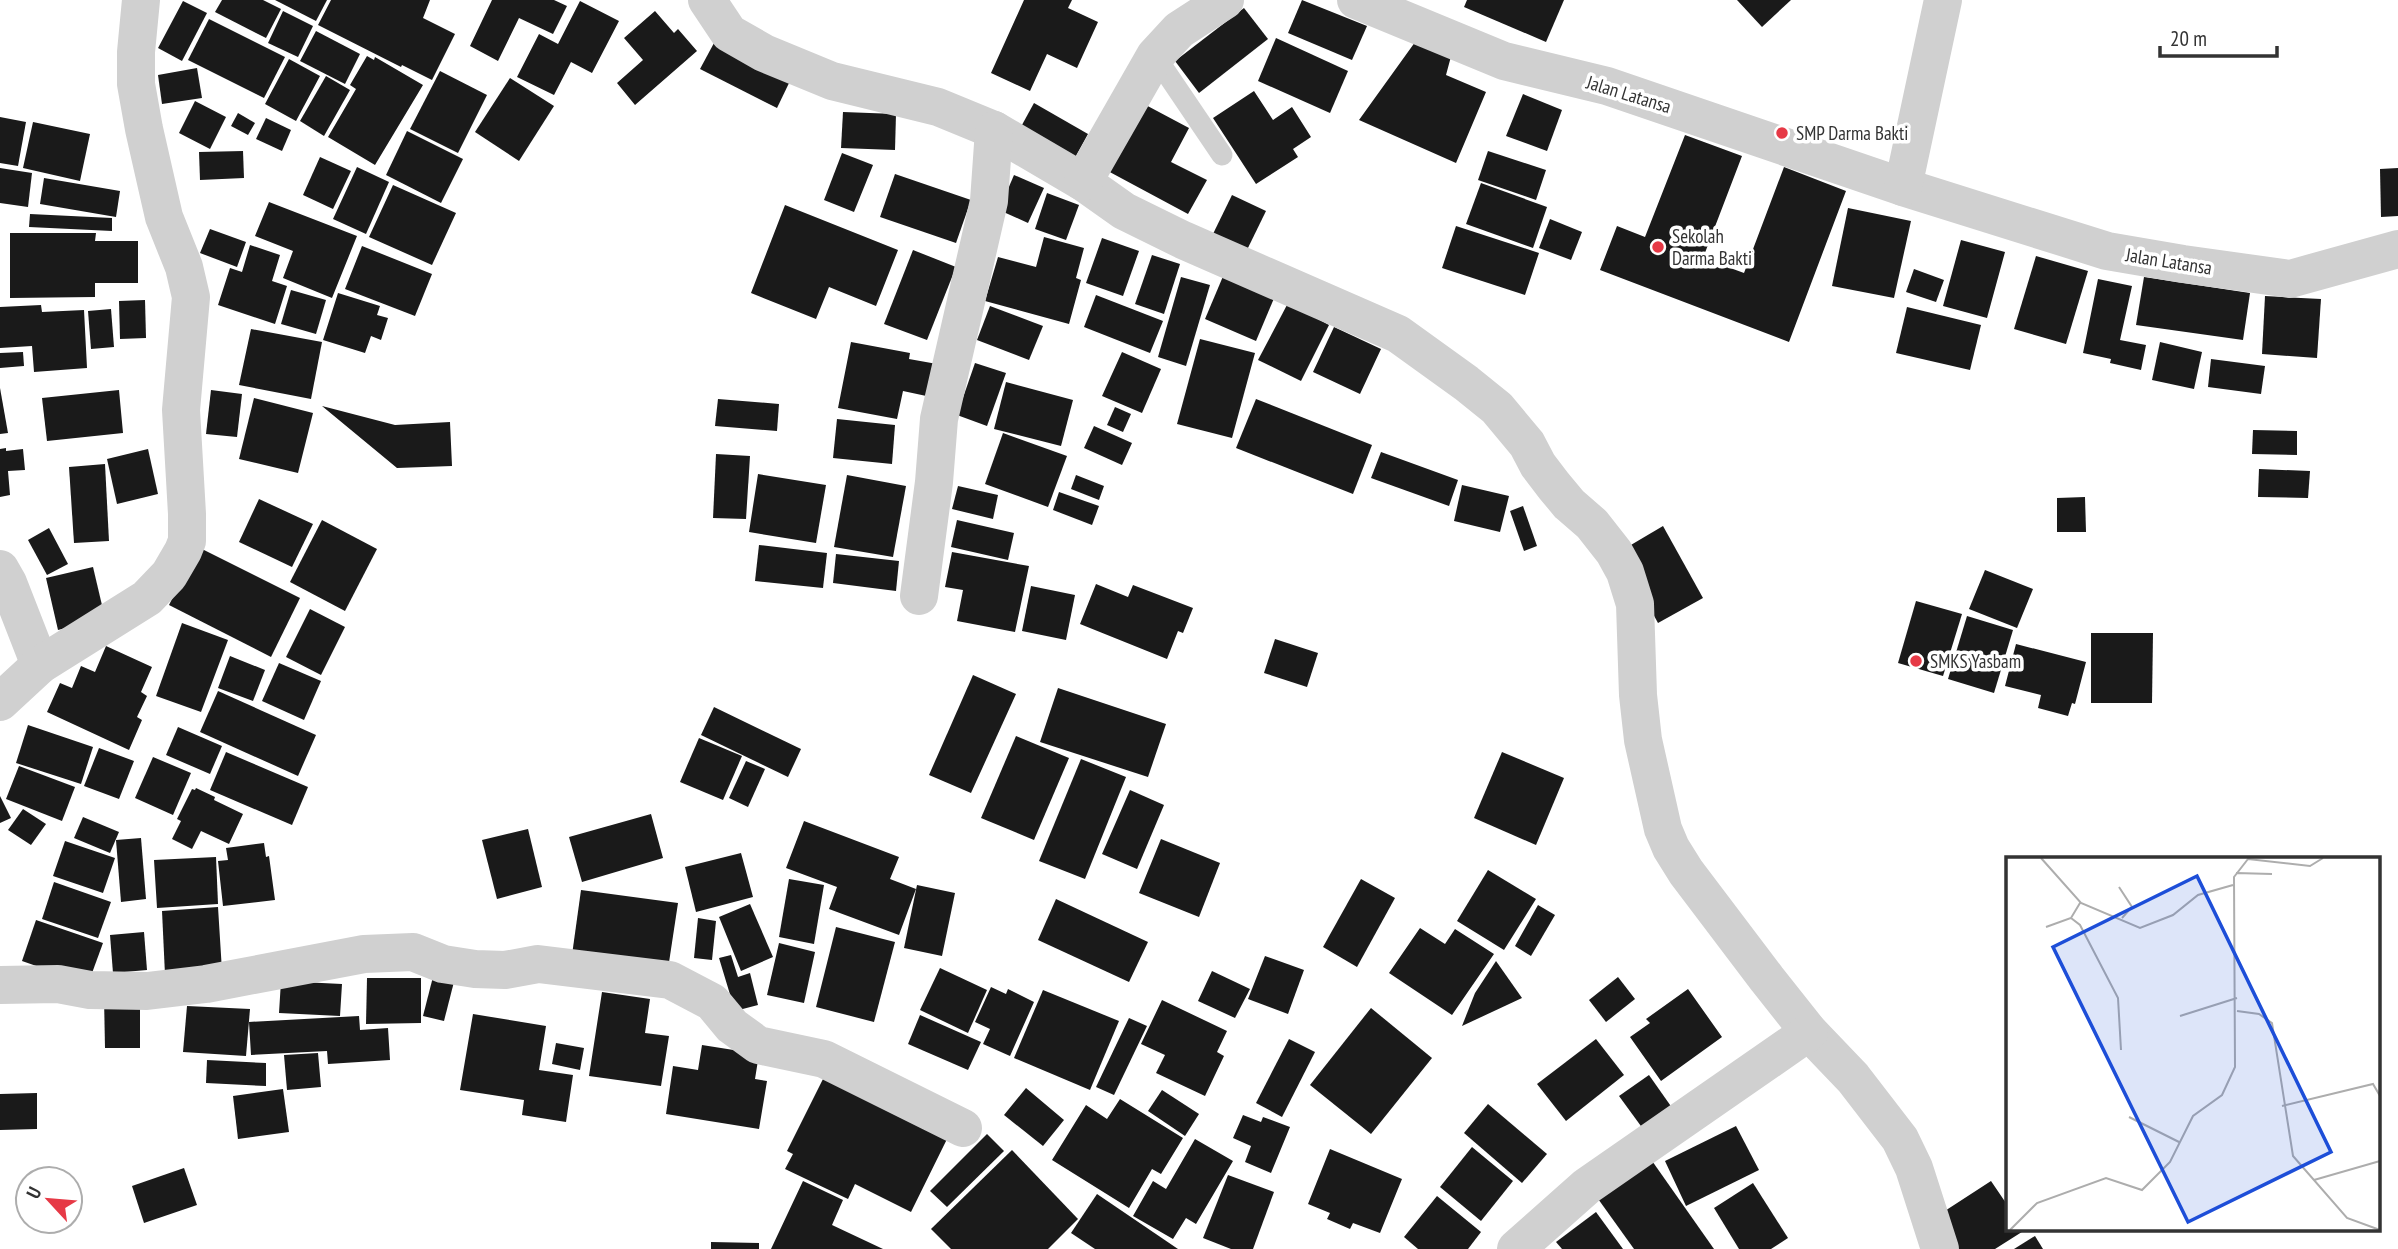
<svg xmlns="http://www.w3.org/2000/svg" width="2398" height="1249" font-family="'PT Sans Narrow',sans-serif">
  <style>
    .building { fill: #1a1a1a }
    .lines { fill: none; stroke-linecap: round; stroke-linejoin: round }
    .lane { stroke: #d0d0d0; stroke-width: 21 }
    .street { stroke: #d0d0d0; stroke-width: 38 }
    .poi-dot { fill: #e63946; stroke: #fff; stroke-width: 2.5 }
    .labels { text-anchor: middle; stroke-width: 7; stroke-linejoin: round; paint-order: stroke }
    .street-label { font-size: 19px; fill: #333; stroke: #fff }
    .poi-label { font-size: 19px; fill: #333; stroke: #fff; text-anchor: start }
    .inset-road { fill: none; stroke: #adadad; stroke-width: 2 }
    .view { fill: #1d4ed8; fill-opacity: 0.15; stroke: #1d4ed8; stroke-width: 3.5 }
    .inset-edge { fill: none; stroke: #333; stroke-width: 3.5 }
  </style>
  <rect width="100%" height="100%" fill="#fff"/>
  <g class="building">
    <polygon points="222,0 263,0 281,9 266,38 215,12"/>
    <polygon points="275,0 327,0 316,21"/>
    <polygon points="331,0 430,0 423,18 455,34 432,80 402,65 401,67 318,25"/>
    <polygon points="492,0 554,0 567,6 553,34 519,18 498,61 470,46"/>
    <polygon points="1024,0 1072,0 1068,8 1098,22 1077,68 1047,54 1030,91 991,73"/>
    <polygon points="1302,0 1367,26 1352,60 1288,33"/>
    <polygon points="1467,0 1564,0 1546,42 1464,7"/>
    <polygon points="1737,0 1791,0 1762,27"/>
    <polygon points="183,1 207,13 182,61 158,48"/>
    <polygon points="580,1 619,21 592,73 571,62 554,95 517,77 539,34 558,44"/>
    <polygon points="1244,8 1268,39 1199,93 1175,61"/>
    <polygon points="283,11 313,26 298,57 268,43"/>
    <polygon points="655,11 674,33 678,29 697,51 635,105 617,83 643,60 624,38"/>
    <polygon points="209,19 285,57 264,98 188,60"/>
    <polygon points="316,31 360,54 345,84 300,61"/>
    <polygon points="1276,38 1348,71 1330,113 1258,81"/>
    <polygon points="1418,38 1453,49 1446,75 1486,92 1456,163 1359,120"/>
    <polygon points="714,43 790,81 777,108 700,69"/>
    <polygon points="367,56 374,60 375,57 423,85 375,165 328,137 356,89 350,85"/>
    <polygon points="289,59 320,76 296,121 265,104"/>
    <polygon points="197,68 202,98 162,104 158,75"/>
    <polygon points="440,71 487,95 458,153 410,129"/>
    <polygon points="326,76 350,90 324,136 300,121"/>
    <polygon points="510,78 554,106 519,161 475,132"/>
    <polygon points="1254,91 1273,120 1292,107 1311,137 1293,149 1298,157 1256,184 1213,118"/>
    <polygon points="1523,94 1562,110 1547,151 1506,136"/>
    <polygon points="195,101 226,117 210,149 179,133"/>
    <polygon points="1034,103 1088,134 1071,165 1017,134"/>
    <polygon points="1142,103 1189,128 1171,162 1207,180 1188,214 1106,170"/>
    <polygon points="843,112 896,114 895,150 841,148"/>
    <polygon points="238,113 255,123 248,135 231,126"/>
    <polygon points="0,117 26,122 18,166 0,163"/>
    <polygon points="266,118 291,130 282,151 256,139"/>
    <polygon points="33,122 90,134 80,181 23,168"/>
    <polygon points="407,131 463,159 441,203 386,175"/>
    <polygon points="1685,135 1742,156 1703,258 1744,273 1784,167 1846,191 1789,342 1600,270 1617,226 1645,237"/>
    <polygon points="243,151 244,178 200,180 199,152"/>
    <polygon points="1488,151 1546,170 1536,200 1478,180"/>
    <polygon points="842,153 873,165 854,212 824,200"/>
    <polygon points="320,157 351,171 333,209 303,195"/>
    <polygon points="357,167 389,182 366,234 333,219"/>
    <polygon points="0,168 32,173 28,207 0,203"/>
    <polygon points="2398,168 2398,216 2381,217 2380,169"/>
    <polygon points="895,174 971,200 956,243 880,217"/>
    <polygon points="1014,175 1044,188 1028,223 999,210"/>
    <polygon points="44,178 120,191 116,217 40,204"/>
    <polygon points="1481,183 1547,207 1533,248 1466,224"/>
    <polygon points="393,185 456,213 432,265 369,237"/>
    <polygon points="1047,193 1079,205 1066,240 1035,229"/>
    <polygon points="1232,195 1266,211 1245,254 1211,238"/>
    <polygon points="269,202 357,236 332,298 283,278 293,251 255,236"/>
    <polygon points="785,205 898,250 876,306 829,287 816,319 751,293"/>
    <polygon points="1848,208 1911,221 1894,298 1832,286"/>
    <polygon points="30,214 112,218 112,231 29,227"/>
    <polygon points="1550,219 1582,232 1571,260 1539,248"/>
    <polygon points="1456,226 1539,253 1525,295 1442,268"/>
    <polygon points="210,229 246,242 237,267 200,253"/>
    <polygon points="10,233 96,233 95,241 138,241 138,283 95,283 95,297 10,298"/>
    <polygon points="1044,237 1084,248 1076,278 1081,280 1069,324 985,301 998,257 1036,267"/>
    <polygon points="1102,238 1139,251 1123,296 1086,283"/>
    <polygon points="1961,240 2005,252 1987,318 1943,306"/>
    <polygon points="250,245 280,255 272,281 287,286 275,324 218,305 230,268 242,272"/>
    <polygon points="362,246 432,274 415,316 345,289"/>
    <polygon points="913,250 956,267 927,340 884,324"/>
    <polygon points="1152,255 1180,264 1164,314 1135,304"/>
    <polygon points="2036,256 2088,271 2066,344 2014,329"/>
    <polygon points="1914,269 1944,280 1936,302 1906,292"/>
    <polygon points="1224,274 1275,296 1256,341 1205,319"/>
    <polygon points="1181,277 1210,285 1186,366 1158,357"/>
    <polygon points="2144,277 2250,293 2243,340 2136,325"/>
    <polygon points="2098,279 2132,286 2120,340 2146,345 2141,370 2110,363 2111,359 2083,353"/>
    <polygon points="291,290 326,300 316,334 281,324"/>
    <polygon points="338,293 380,306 377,315 388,318 381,340 371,336 365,353 323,340"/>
    <polygon points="1096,295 1163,321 1150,353 1084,327"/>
    <polygon points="2265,296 2321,299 2317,358 2262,354"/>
    <polygon points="145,300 146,338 120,339 119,301"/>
    <polygon points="1288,303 1329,325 1301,381 1258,360"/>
    <polygon points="41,305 42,312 84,310 87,368 34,372 32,346 0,348 0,307"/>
    <polygon points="990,306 1043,326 1029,360 977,340"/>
    <polygon points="1907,307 1981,325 1970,370 1896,353"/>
    <polygon points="111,309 114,347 91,349 88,311"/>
    <polygon points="1334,327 1381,349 1360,394 1313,372"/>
    <polygon points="251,329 322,342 311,399 239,385"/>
    <polygon points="1200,339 1255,353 1232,438 1177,424"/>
    <polygon points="851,342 910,353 909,359 937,364 931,397 903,391 897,419 838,408"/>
    <polygon points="2160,342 2202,352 2194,389 2152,380"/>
    <polygon points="23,352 24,366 0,368 0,353"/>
    <polygon points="1122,352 1161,369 1142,413 1102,396"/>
    <polygon points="2211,359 2265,366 2261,394 2208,387"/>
    <polygon points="975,363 1006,373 987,426 957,415"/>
    <polygon points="1006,382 1073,400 1061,446 994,429"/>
    <polygon points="0,388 8,433 0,434"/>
    <polygon points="119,390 123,433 47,441 42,398"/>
    <polygon points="211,390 242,394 237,437 206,434"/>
    <polygon points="254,398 313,413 298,473 239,459"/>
    <polygon points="718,399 779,404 777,431 715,426"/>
    <polygon points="1256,399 1372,445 1353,494 1236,448"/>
    <polygon points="322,406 395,425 450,422 452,466 397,468"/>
    <polygon points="1115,407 1131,414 1123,432 1107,425"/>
    <polygon points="837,419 895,425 892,464 833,458"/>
    <polygon points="1094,426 1132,443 1122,465 1084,448"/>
    <polygon points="2253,430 2297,431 2297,455 2252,454"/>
    <polygon points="1003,433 1067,456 1048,507 985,484"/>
    <polygon points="6,448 6,451 23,449 25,470 8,471 10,495 0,497 0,449"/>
    <polygon points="148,449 158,494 117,504 107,459"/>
    <polygon points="1381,452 1458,480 1449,506 1371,478"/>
    <polygon points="716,454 750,456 746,519 713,518"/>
    <polygon points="105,464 109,541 74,543 69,467"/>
    <polygon points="2259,469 2310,471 2308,498 2258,497"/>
    <polygon points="758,474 826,485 816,543 749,532"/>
    <polygon points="847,475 906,486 893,557 834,547"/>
    <polygon points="1076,475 1104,486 1099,500 1071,489"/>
    <polygon points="1462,485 1509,496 1500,532 1454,521"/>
    <polygon points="958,486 998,495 993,519 952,509"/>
    <polygon points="1059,492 1099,506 1092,525 1053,510"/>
    <polygon points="2085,497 2086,532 2057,532 2057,498"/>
    <polygon points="259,499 313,524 292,567 239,542"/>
    <polygon points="1523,506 1537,546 1524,551 1510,511"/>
    <polygon points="322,520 377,549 345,611 290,582"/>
    <polygon points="957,520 1014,533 1008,560 951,547"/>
    <polygon points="1663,526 1703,598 1658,623 1619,552"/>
    <polygon points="49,528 68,564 47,575 28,540"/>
    <polygon points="759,545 827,553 823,588 755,581"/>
    <polygon points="198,547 300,598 271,657 169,605"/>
    <polygon points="952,552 1029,566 1015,632 957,621 963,590 945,587"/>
    <polygon points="836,554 899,561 896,591 833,583"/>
    <polygon points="93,567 105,618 58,630 46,578"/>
    <polygon points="1985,570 2033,589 2017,628 1969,609"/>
    <polygon points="1096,584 1128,597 1133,585 1193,608 1183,633 1178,631 1167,659 1080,624"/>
    <polygon points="1031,586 1075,595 1066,640 1022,631"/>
    <polygon points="1916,601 1962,614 1943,676 1898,663"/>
    <polygon points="310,609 345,627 321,675 286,657"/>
    <polygon points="1967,616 2013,630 1994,693 1948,679"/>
    <polygon points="182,623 228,640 201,712 156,696"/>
    <polygon points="2091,633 2153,633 2152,703 2091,703"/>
    <polygon points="1275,639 1318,653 1307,687 1264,673"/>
    <polygon points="2016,644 2086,662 2075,704 2072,703 2068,716 2038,708 2041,695 2005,686"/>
    <polygon points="106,646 152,667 141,692 147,696 137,717 142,720 129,750 47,712 60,683 72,688 81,666 95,672"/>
    <polygon points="230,656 265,670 253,701 218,688"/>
    <polygon points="279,663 321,681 304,720 262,701"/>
    <polygon points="973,675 1016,694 971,793 929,775"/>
    <polygon points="1058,688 1166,724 1148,777 1040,742"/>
    <polygon points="218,691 316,735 298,776 200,732"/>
    <polygon points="714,707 801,749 788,777 701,735"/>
    <polygon points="28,725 93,747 81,784 16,763"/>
    <polygon points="178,727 222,746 210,774 166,755"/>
    <polygon points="1016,736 1069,758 1034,840 981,818"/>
    <polygon points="699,738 742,756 723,800 680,782"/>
    <polygon points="99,748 134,761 119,799 84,786"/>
    <polygon points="226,752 308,787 292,825 210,790"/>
    <polygon points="1502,752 1564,778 1536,845 1474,818"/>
    <polygon points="153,757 191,773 173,815 135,798"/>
    <polygon points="1081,759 1126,777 1085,879 1039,861"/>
    <polygon points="746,761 765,769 748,807 729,798"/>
    <polygon points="19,766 75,787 62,821 6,799"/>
    <polygon points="196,788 215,797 214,800 243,814 229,844 201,831 192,849 172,839 181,821 177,819 192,789 195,790"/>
    <polygon points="1130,790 1164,805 1137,869 1102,854"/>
    <polygon points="0,796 11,818 0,823"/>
    <polygon points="23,809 46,824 31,845 8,830"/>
    <polygon points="651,814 663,858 582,882 569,837"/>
    <polygon points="83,817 119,832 110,853 74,838"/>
    <polygon points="804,821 899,857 890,879 916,889 899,935 829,909 837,887 786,868"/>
    <polygon points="528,829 542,887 497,899 482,840"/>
    <polygon points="141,838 146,899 121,902 116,840"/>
    <polygon points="1161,839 1220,863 1199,917 1139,893"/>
    <polygon points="65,841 115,858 103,893 53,876"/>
    <polygon points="264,843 266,857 269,856 275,900 223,906 218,861 228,860 226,848"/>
    <polygon points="741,853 753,897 696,912 685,867"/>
    <polygon points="216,857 218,904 157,908 154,860"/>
    <polygon points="1488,870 1536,899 1504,950 1457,921"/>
    <polygon points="789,879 824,885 814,944 779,937"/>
    <polygon points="1361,879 1395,898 1357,967 1323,947"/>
    <polygon points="54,882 111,902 98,938 42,919"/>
    <polygon points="917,885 955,893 942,956 904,948"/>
    <polygon points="581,890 678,903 668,969 572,955"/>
    <polygon points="1056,899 1148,942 1129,982 1038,940"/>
    <polygon points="750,904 773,957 741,971 719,917"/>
    <polygon points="1538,905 1555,915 1531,956 1515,946"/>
    <polygon points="218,907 222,971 165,975 162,911"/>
    <polygon points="698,918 716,921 712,960 694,958"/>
    <polygon points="36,920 103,943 88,984 22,961"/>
    <polygon points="836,927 895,942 874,1022 816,1007"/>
    <polygon points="1420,928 1445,944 1455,929 1494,954 1452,1015 1389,973"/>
    <polygon points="144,932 147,970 113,973 110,935"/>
    <polygon points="779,943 815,952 804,1003 767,995"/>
    <polygon points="731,955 738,977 750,973 758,1005 735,1011 719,958"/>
    <polygon points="1265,956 1304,970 1288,1014 1248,999"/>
    <polygon points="1496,961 1522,998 1462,1026 1475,993"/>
    <polygon points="436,965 457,970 444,1021 423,1016"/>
    <polygon points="940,968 987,990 968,1033 920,1010"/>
    <polygon points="1212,971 1250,989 1235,1018 1198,1001"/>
    <polygon points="1618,977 1635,999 1606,1022 1589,1000"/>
    <polygon points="367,978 421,978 421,1023 366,1024"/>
    <polygon points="281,981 342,984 340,1016 279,1013"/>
    <polygon points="991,987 1006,994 1008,989 1034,1002 1010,1056 983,1044 990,1029 975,1022"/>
    <polygon points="1688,989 1722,1037 1661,1081 1630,1037 1650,1023 1646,1019"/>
    <polygon points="1043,990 1119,1021 1090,1090 1014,1058"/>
    <polygon points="602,992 650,999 645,1033 669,1036 661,1086 589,1076"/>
    <polygon points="104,997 140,998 140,1048 105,1048"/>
    <polygon points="1162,1000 1227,1031 1217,1052 1224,1056 1205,1096 1156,1073 1165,1055 1141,1044"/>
    <polygon points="187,1006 250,1009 246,1056 183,1052"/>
    <polygon points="1371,1008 1432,1058 1371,1134 1310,1085"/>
    <polygon points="473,1014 546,1026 539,1070 573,1075 566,1122 522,1115 524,1100 460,1090"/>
    <polygon points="920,1015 981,1042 968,1070 908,1044"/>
    <polygon points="359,1016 360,1030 388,1028 390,1060 328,1064 327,1051 251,1055 249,1022"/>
    <polygon points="1129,1018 1147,1026 1114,1095 1096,1087"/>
    <polygon points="1289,1039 1315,1052 1282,1117 1256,1103"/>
    <polygon points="1596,1039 1624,1075 1566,1121 1537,1084"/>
    <polygon points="556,1043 584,1048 580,1070 552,1064"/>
    <polygon points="702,1045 759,1054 755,1079 767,1081 759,1129 666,1114 673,1066 698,1070"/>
    <polygon points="318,1053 321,1087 287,1090 284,1055"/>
    <polygon points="207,1060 266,1063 266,1086 206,1083"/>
    <polygon points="1649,1075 1675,1112 1646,1133 1619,1096"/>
    <polygon points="824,1077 948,1137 911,1212 855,1184 848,1199 785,1169 793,1154 787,1151"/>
    <polygon points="1026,1088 1064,1120 1043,1146 1004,1115"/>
    <polygon points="283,1089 289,1132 238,1139 233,1096"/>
    <polygon points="1162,1090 1199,1114 1185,1136 1148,1111"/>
    <polygon points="37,1093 37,1129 0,1130 0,1094"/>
    <polygon points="1120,1099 1183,1138 1161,1174 1152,1169 1129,1208 1052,1160 1086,1105 1107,1119"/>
    <polygon points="1488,1104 1547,1154 1522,1183 1464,1133"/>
    <polygon points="1243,1115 1261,1122 1263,1117 1290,1127 1271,1173 1245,1162 1251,1146 1233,1138"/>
    <polygon points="1736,1126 1759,1170 1686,1206 1665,1161"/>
    <polygon points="987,1134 1004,1151 947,1207 930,1191"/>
    <polygon points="1195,1139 1233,1161 1196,1224 1186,1218 1173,1239 1133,1216 1153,1181 1166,1189"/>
    <polygon points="1472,1147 1513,1181 1481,1221 1440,1187"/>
    <polygon points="1330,1149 1402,1179 1380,1233 1353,1223 1350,1229 1327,1219 1330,1213 1308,1204"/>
    <polygon points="1012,1150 1078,1219 1048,1249 951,1249 931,1229"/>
    <polygon points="1650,1158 1714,1249 1634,1249 1596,1196"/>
    <polygon points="184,1168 197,1205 144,1223 132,1186"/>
    <polygon points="1228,1175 1274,1192 1253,1249 1231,1249 1203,1238"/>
    <polygon points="803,1181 843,1200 832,1225 883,1249 771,1249"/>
    <polygon points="1991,1181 2008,1206 2008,1230 2025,1230 1995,1249 1954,1249 1934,1218"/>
    <polygon points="1753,1183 1788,1238 1771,1249 1739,1249 1714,1208"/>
    <polygon points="1097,1194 1178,1249 1095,1249 1071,1233"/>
    <polygon points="1437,1196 1481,1232 1468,1249 1418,1249 1404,1237"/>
    <polygon points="1596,1212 1623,1249 1562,1249 1556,1242"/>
    <polygon points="2035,1236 2043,1249 2014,1249"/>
    <polygon points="711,1242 759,1243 759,1249 711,1249"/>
  </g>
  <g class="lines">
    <polyline class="lane" points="1155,56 1222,155"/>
    <g class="street">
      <polyline points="707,0 729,33 764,53 832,81 938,107 994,130 1083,182 1124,211 1183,240 1398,334 1466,383 1497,408 1527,444 1538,465 1554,486 1569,504 1592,524 1614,552 1625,572 1635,604 1638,695 1643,740 1663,829 1671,848 1686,872 1767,979 1809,1032 1853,1078 1900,1139 1914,1168 1940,1249"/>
      <polyline points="1356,0 1504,61 1607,86 1903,187 2107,251 2183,264 2290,279 2398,249"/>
      <polyline points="1083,182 1155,56 1179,30 1225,0"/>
      <polyline points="1903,187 1943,0"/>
      <polyline points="0,569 8,583 40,665"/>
      <polyline points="919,596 934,482 939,419 989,201 994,130"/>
      <polyline points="0,702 40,665 147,598 169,575 183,551 187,541 187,514 181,410 191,297 184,267 164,217 144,129 136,84 136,52 141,0"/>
      <polyline points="0,985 58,984 90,990 147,991 206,984 364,954 413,952 443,964 475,969 505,970 538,964 670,980 712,1002 732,1026 758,1045 824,1059 963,1128"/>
      <polyline points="1516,1249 1587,1186 1809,1032"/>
    </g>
  </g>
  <g class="poi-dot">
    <circle cx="1782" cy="133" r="7"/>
    <circle cx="1658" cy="247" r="7"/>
    <circle cx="1916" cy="661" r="7"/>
  </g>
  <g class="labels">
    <g class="street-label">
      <text transform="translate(1629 94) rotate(17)" y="7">Jalan Latansa</text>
      <text transform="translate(2169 261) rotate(9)" y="7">Jalan Latansa</text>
    </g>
    <g class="poi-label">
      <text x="1796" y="140">SMP Darma Bakti</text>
      <text x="1672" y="243">Sekolah<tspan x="1672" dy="22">Darma Bakti</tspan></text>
      <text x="1930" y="668">SMKS Yasbam</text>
    </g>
  </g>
  <g transform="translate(2006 857)">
    <rect width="374" height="374" fill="#fff"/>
    <path class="inset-road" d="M 35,1 L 75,46 L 134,71 L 167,58 L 192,38 L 227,28M 230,16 L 266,17M 113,30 L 126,50 L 116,61M 65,61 L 74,68 L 112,141 L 115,193M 40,70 L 65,61 L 74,46M 231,154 L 253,157 L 266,166 L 287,299 L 341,361 L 374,373M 174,159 L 231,141M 276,249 L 367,227 L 374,239M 123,260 L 173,285M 308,323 L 374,304M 4,373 L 31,346 L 100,321 L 136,333 L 164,305 L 187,259 L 216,238 L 229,210 L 228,20 L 242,2 L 304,9 L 317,1"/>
    <path class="view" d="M 191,19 L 325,295 L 182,365 L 47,90 Z"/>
    <rect width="374" height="374" class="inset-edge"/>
  </g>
  <g transform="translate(49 1200) rotate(296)"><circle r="33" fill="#ffffff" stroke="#adadad" stroke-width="2"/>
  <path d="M0-5L12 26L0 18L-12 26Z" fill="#e63946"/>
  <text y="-10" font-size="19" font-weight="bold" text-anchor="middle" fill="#333333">U</text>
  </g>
  <path d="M2160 46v10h117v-10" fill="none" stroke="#333333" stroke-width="3.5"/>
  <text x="2170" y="46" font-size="21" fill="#333333" stroke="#ffffff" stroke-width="5" paint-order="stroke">20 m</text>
</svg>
